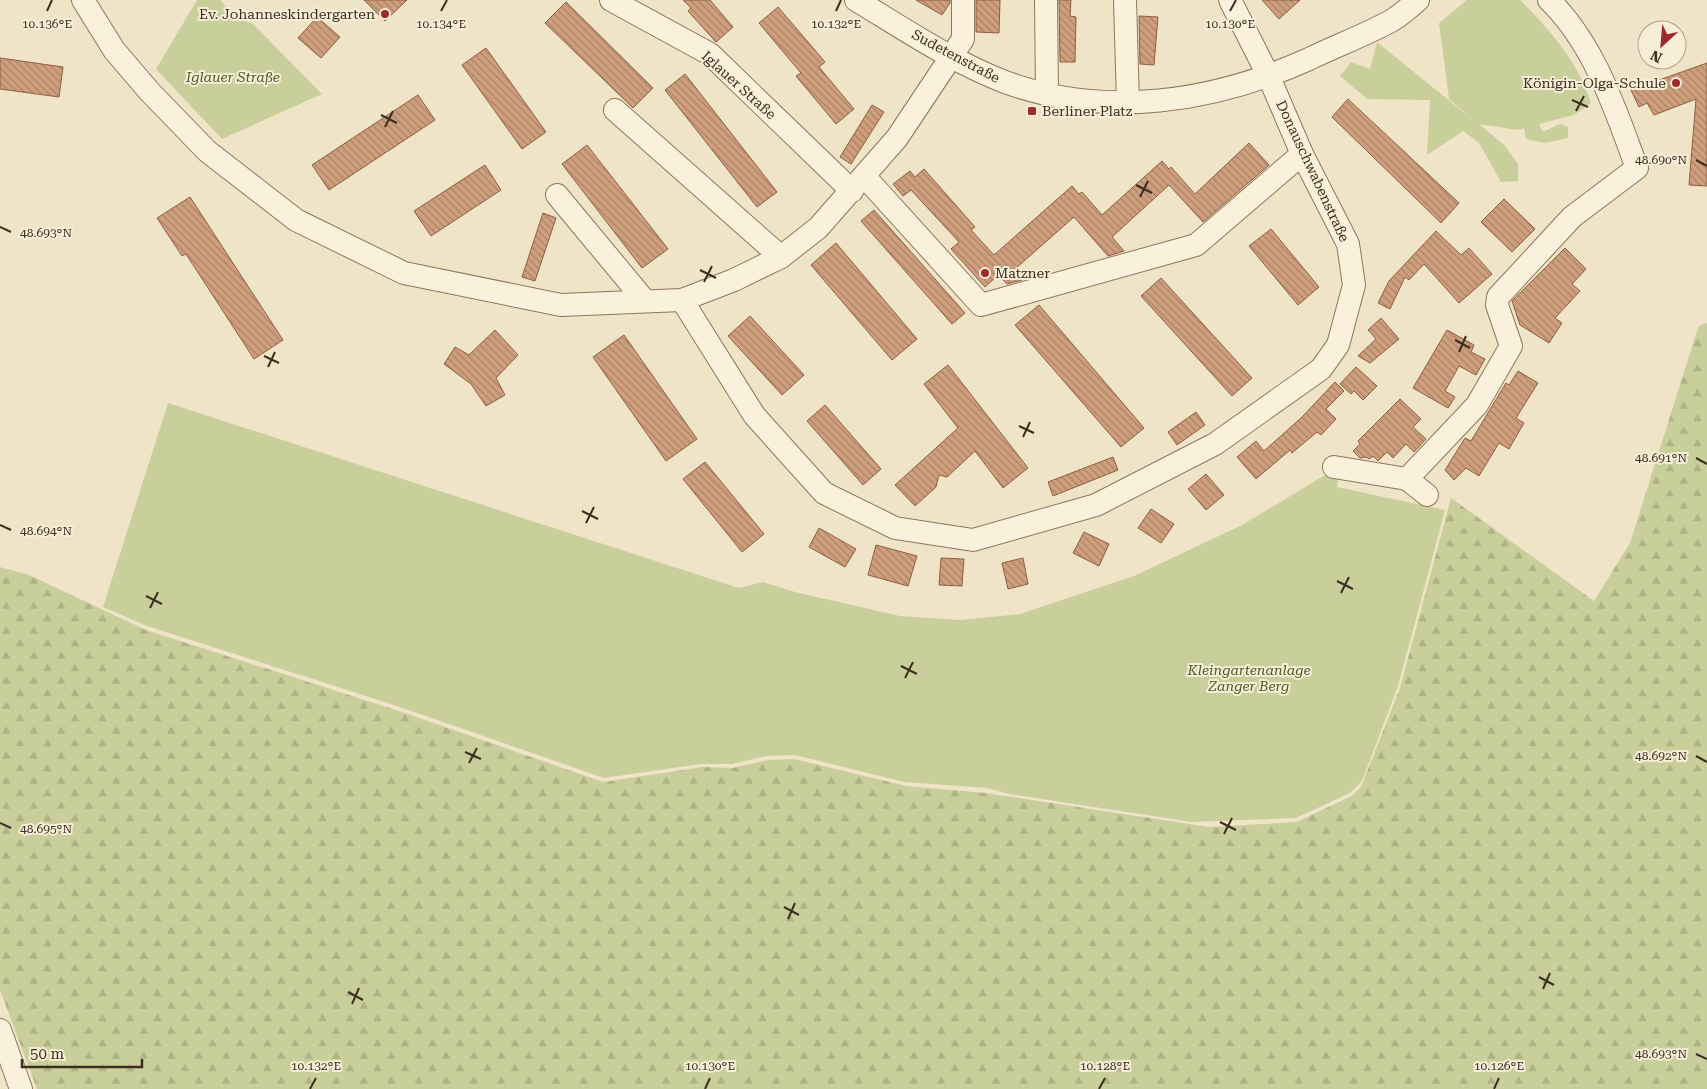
<svg xmlns="http://www.w3.org/2000/svg" width="1707" height="1089" font-family="'Roboto Serif',serif">
  <style>
    .green { fill: #c9cf9b }
    .forest { fill: url(#forest-firs) }
    .building { fill: url(#building-back-hatch); stroke: #8d5f41 }
    .lines { fill: none; stroke-linecap: round; stroke-linejoin: round }
    .minor-casing { stroke: #8d765c; stroke-width: 24 }
    .minor { stroke: #faf1dc; stroke-width: 22 }
    .ticks { fill: none; stroke: #3d2e20; stroke-width: 2 }
    .poi-dot { fill: #9e2a2b; stroke: #f7eed8; stroke-width: 2 }
    .labels { text-anchor: middle; stroke-width: 4; stroke-linejoin: round; paint-order: stroke }
    .poi-label { font-size: 14px; fill: #3d2e20; stroke: #f7eed8; text-anchor: end }
    .street-label { font-size: 14px; fill: #3d2e20; stroke: #f7eed8 }
    .park-label { font-size: 14px; font-style: italic; fill: #4d5a26; stroke: #f7eed8 }
    .ticks-label { font-size: 12px; text-anchor: middle; fill: #3d2e20; stroke: #f7eed8; stroke-width: 4; stroke-linejoin: round; paint-order: stroke }
  </style>
  <defs>
    <pattern id="forest-firs" width="22" height="20" patternUnits="userSpaceOnUse" patternTransform="scale(1.25)"><rect width="22" height="20" fill="#c9cf9b"/><path d="M5 1l3.5 6h-7zM16 11l3.5 6h-7z" fill="#aeb285"/></pattern>
    <pattern id="building-back-hatch" width="6" height="6" patternUnits="userSpaceOnUse" patternTransform="scale(1.25)"><rect width="6" height="6" fill="#cf9f7d"/><path d="M-1 5l2 2M0 0l6 6M5-1l2 2" fill="none" stroke="#a98266"/></pattern>
  </defs>
  <rect width="100%" height="100%" fill="#f0e4c8"/>
  <g class="green">
    <polygon points="197,0 220,0 236,19 252,23 322,94 222,139 156,69"/>
    <path d="M 1467,0 L 1520,0 C 1549,29 1579,63 1591,103 L 1574,115 L 1539,124 L 1543,132 L 1560,124 L 1568,127 L 1568,138 L 1545,143 L 1526,139 L 1524,128 L 1518,130 L 1479,124 L 1505,146 L 1518,164 L 1518,181 L 1501,182 L 1479,143 L 1463,131 L 1427,155 L 1430,100 L 1367,99 L 1340,76 L 1351,62 L 1370,69 L 1377,42 L 1473,120 L 1449,99 L 1439,23 Z"/>
    <polygon points="168,403 739,588 763,582 795,592 900,616 960,620 1020,614 1134,576 1242,525 1340,466 1337,487 1445,510 1398,686 1362,781 1350,793 1296,818 1192,822 1009,794 987,788 904,782 795,755 766,756 732,764 701,764 604,778 394,705 147,626 103,607"/>
  </g>
  <polygon class="forest" points="1707,323 1707,1089 37,1089 0,990 0,567 29,575 146,630 402,712 603,782 703,767 732,768 768,760 794,759 906,786 986,793 1209,827 1296,822 1352,796 1361,787 1400,688 1451,498 1594,601 1630,543 1696,334 1699,326"/>
  <g class="building">
    <polygon points="364,0 407,0 385,21"/>
    <polygon points="683,0 710,0 733,27 716,42 688,11 691,8"/>
    <polygon points="916,0 950,0 950,3 942,15"/>
    <polygon points="976,0 1000,0 999,33 976,32"/>
    <polygon points="1059,0 1071,0 1070,16 1076,17 1075,62 1060,62"/>
    <polygon points="1262,0 1300,0 1279,19"/>
    <polygon points="566,2 653,88 633,108 545,23"/>
    <polygon points="778,7 825,62 819,67 854,109 836,124 796,76 801,73 759,23"/>
    <polygon points="1139,16 1158,17 1154,65 1140,64"/>
    <polygon points="317,17 340,37 321,58 298,38"/>
    <polygon points="486,48 546,132 522,149 462,65"/>
    <polygon points="0,58 63,67 59,97 0,89"/>
    <polygon points="1707,63 1707,186 1689,185 1696,99 1654,115 1647,103 1639,107 1631,90"/>
    <polygon points="685,74 777,192 757,207 665,90"/>
    <polygon points="418,95 435,120 329,190 312,165"/>
    <polygon points="1348,99 1459,203 1441,223 1332,117"/>
    <polygon points="872,105 884,112 851,164 840,157"/>
    <polygon points="1249,143 1269,165 1203,222 1169,185 1112,237 1124,251 1108,256 1074,217 1015,269 1024,278 1022,280 1007,284 998,275 985,287 951,249 959,242 936,217 911,190 903,196 893,184 910,171 915,177 924,169 975,227 971,230 994,255 1072,186 1079,194 1082,192 1102,215 1162,161 1169,169 1171,167 1195,194"/>
    <polygon points="587,145 668,249 642,268 562,164"/>
    <polygon points="485,165 501,190 431,236 414,211"/>
    <polygon points="190,197 283,340 254,359 186,254 182,256 157,218"/>
    <polygon points="1504,199 1535,229 1512,252 1481,222"/>
    <polygon points="874,210 965,313 952,324 861,221"/>
    <polygon points="543,213 556,218 535,281 522,277"/>
    <polygon points="1271,229 1319,287 1298,305 1249,246"/>
    <polygon points="1436,231 1461,255 1469,248 1492,274 1459,303 1424,264 1409,280 1405,277 1390,309 1378,303 1389,281"/>
    <polygon points="836,243 917,339 892,360 811,265"/>
    <polygon points="1565,248 1586,269 1572,284 1580,291 1555,318 1562,323 1549,343 1520,325 1512,301"/>
    <polygon points="1161,278 1252,378 1232,396 1141,296"/>
    <polygon points="1039,305 1144,428 1121,447 1015,325"/>
    <polygon points="750,316 804,375 782,395 728,336"/>
    <polygon points="1381,318 1399,339 1370,363 1358,356 1376,339 1368,330"/>
    <polygon points="495,330 518,355 496,378 505,395 486,406 471,384 444,364 455,347 469,355"/>
    <polygon points="1447,330 1474,345 1471,352 1485,359 1476,375 1459,366 1445,391 1455,397 1448,408 1413,388"/>
    <polygon points="624,335 697,439 666,461 593,357"/>
    <polygon points="948,365 1028,468 1003,488 975,451 947,477 939,475 936,487 915,506 895,485 958,428 924,384"/>
    <polygon points="1356,367 1377,386 1363,400 1354,391 1351,394 1340,384"/>
    <polygon points="1518,371 1538,383 1516,418 1524,423 1509,449 1499,443 1479,476 1466,468 1454,480 1445,470 1465,438 1471,441 1506,383 1509,385"/>
    <polygon points="1335,382 1344,391 1326,409 1336,419 1321,435 1317,432 1292,453 1290,450 1256,479 1237,457 1256,441 1264,451 1302,417"/>
    <polygon points="1400,399 1421,419 1413,427 1426,439 1414,452 1406,444 1393,458 1387,452 1378,461 1373,456 1369,459 1366,457 1360,458 1353,451 1360,444 1358,441"/>
    <polygon points="825,405 881,469 863,485 807,421"/>
    <polygon points="1196,412 1205,425 1177,445 1168,432"/>
    <polygon points="1113,457 1118,470 1053,496 1048,482"/>
    <polygon points="705,462 764,534 742,552 683,479"/>
    <polygon points="1206,474 1224,495 1206,510 1188,489"/>
    <polygon points="1151,509 1174,524 1161,543 1138,528"/>
    <polygon points="819,528 856,549 845,567 809,547"/>
    <polygon points="1084,532 1109,544 1099,566 1073,553"/>
    <polygon points="876,545 917,556 908,586 868,575"/>
    <polygon points="941,558 964,559 962,586 939,585"/>
    <polygon points="1023,558 1028,584 1008,589 1002,563"/>
  </g>
  <g class="lines">
    <defs>
      <g id="minor">
        <polyline points="83,0 114,50 149,91 207,151 296,220 404,273 561,305 682,300 734,280 781,257 818,228 897,138 963,39 963,0"/>
        <polyline points="611,0 710,54 852,191"/>
        <path d="M 856,0 C 904,29 953,62 1005,82 C 1106,119 1214,102 1309,59 C 1336,46 1365,35 1391,21 C 1401,15 1410,7 1418,0"/>
        <polyline points="1046,0 1047,94"/>
        <polyline points="1125,0 1128,104"/>
        <polyline points="615,110 781,257"/>
        <polyline points="865,177 981,305 1196,245 1302,154"/>
        <polyline points="557,195 645,301"/>
        <polyline points="682,300 754,415 824,493 895,528 973,540 1096,505 1215,444 1321,369 1338,345 1354,285 1348,244 1302,154 1269,77 1230,0"/>
        <path d="M 1334,467 L 1407,479 L 1477,405 L 1511,346 L 1497,305 L 1498,297 L 1572,217 L 1637,168 C 1615,109 1595,45 1549,0"/>
        <polyline points="1407,479 1427,495"/>
        <polyline points="0,1030 21,1089"/>
      </g>
    </defs>
    <use href="#minor" class="minor-casing"/>
    <use href="#minor" class="minor"/>
  </g>
  <path class="ticks" d="M 47,11 L 52,0M 441,11 L 447,0M 836,11 L 841,0M 1230,11 L 1236,0M 1572,100 L 1588,107M 1576,111 L 1584,96M 381,115 L 397,123M 385,127 L 393,111M 1696,160 L 1707,166M 1136,185 L 1152,193M 1140,197 L 1148,181M 0,227 L 11,232M 700,270 L 716,278M 704,282 L 712,266M 1455,340 L 1470,348M 1459,352 L 1466,336M 264,356 L 279,363M 268,367 L 275,352M 1019,426 L 1034,433M 1023,437 L 1030,422M 1696,458 L 1707,464M 582,511 L 598,519M 586,523 L 594,507M 0,525 L 11,530M 1337,581 L 1353,589M 1341,593 L 1349,577M 146,596 L 162,604M 150,608 L 158,592M 901,666 L 917,674M 905,678 L 913,662M 465,752 L 481,759M 1696,756 L 1707,762M 469,763 L 477,748M 1220,822 L 1236,830M 0,823 L 11,828M 1224,834 L 1232,818M 784,907 L 799,915M 788,919 L 795,903M 1539,977 L 1554,985M 1543,989 L 1550,973M 348,992 L 363,1000M 352,1004 L 359,988M 1696,1054 L 1707,1059M 310,1089 L 316,1078M 705,1089 L 710,1078M 1099,1089 L 1105,1078M 1494,1089 L 1499,1078"/>
  <g class="poi-dot">
    <circle cx="385" cy="14" r="5"/>
    <circle cx="1676" cy="83" r="5"/>
    <rect x="1027" y="106" width="10" height="10" rx="2.5"/>
    <circle cx="985" cy="273" r="5"/>
  </g>
  <g class="labels">
    <g class="poi-label">
      <text x="375" y="19">Ev. Johanneskindergarten</text>
      <text x="1666" y="88">Königin-Olga-Schule</text>
      <text x="1042" y="116" text-anchor="start">Berliner Platz</text>
      <text x="995" y="278" text-anchor="start">Matzner</text>
    </g>
    <g class="street-label">
      <text transform="translate(956 56) rotate(28)" y="5">Sudetenstraße</text>
      <text transform="translate(739 85) rotate(42)" y="5">Iglauer Straße</text>
      <text transform="translate(1313 171) rotate(65)" y="5">Donauschwabenstraße</text>
    </g>
    <g class="park-label">
      <text x="233" y="82">Iglauer Straße</text>
      <text x="1249" y="675">Kleingartenanlage<tspan x="1249" dy="16">Zanger Berg</tspan></text>
    </g>
  </g>
  <g class="ticks-label">
    <text x="47" y="28">10.136°E</text>
    <text x="441" y="28">10.134°E</text>
    <text x="836" y="28">10.132°E</text>
    <text x="1230" y="28">10.130°E</text>
    <text x="1661" y="164">48.690°N</text>
    <text x="46" y="237">48.693°N</text>
    <text x="1661" y="462">48.691°N</text>
    <text x="46" y="535">48.694°N</text>
    <text x="1661" y="760">48.692°N</text>
    <text x="46" y="833">48.695°N</text>
    <text x="1661" y="1058">48.693°N</text>
    <text x="316" y="1070">10.132°E</text>
    <text x="710" y="1070">10.130°E</text>
    <text x="1105" y="1070">10.128°E</text>
    <text x="1499" y="1070">10.126°E</text>
  </g>
  <g transform="translate(1662 45) rotate(206)"><circle r="24" fill="#f7eed8" stroke="#ada18e"/>
  <path d="M0-4L9 19L0 12L-9 19Z" fill="#9e2a2b"/>
  <text y="-8" font-size="14" font-weight="bold" text-anchor="middle" fill="#3d2e20">N</text>
  </g>
  <path d="M22 1059v8h120v-8" fill="none" stroke="#3d2e20" stroke-width="2.5"/>
  <text x="30" y="1059" font-size="15" fill="#3d2e20" stroke="#f7eed8" stroke-width="4" paint-order="stroke">50 m</text>
</svg>
